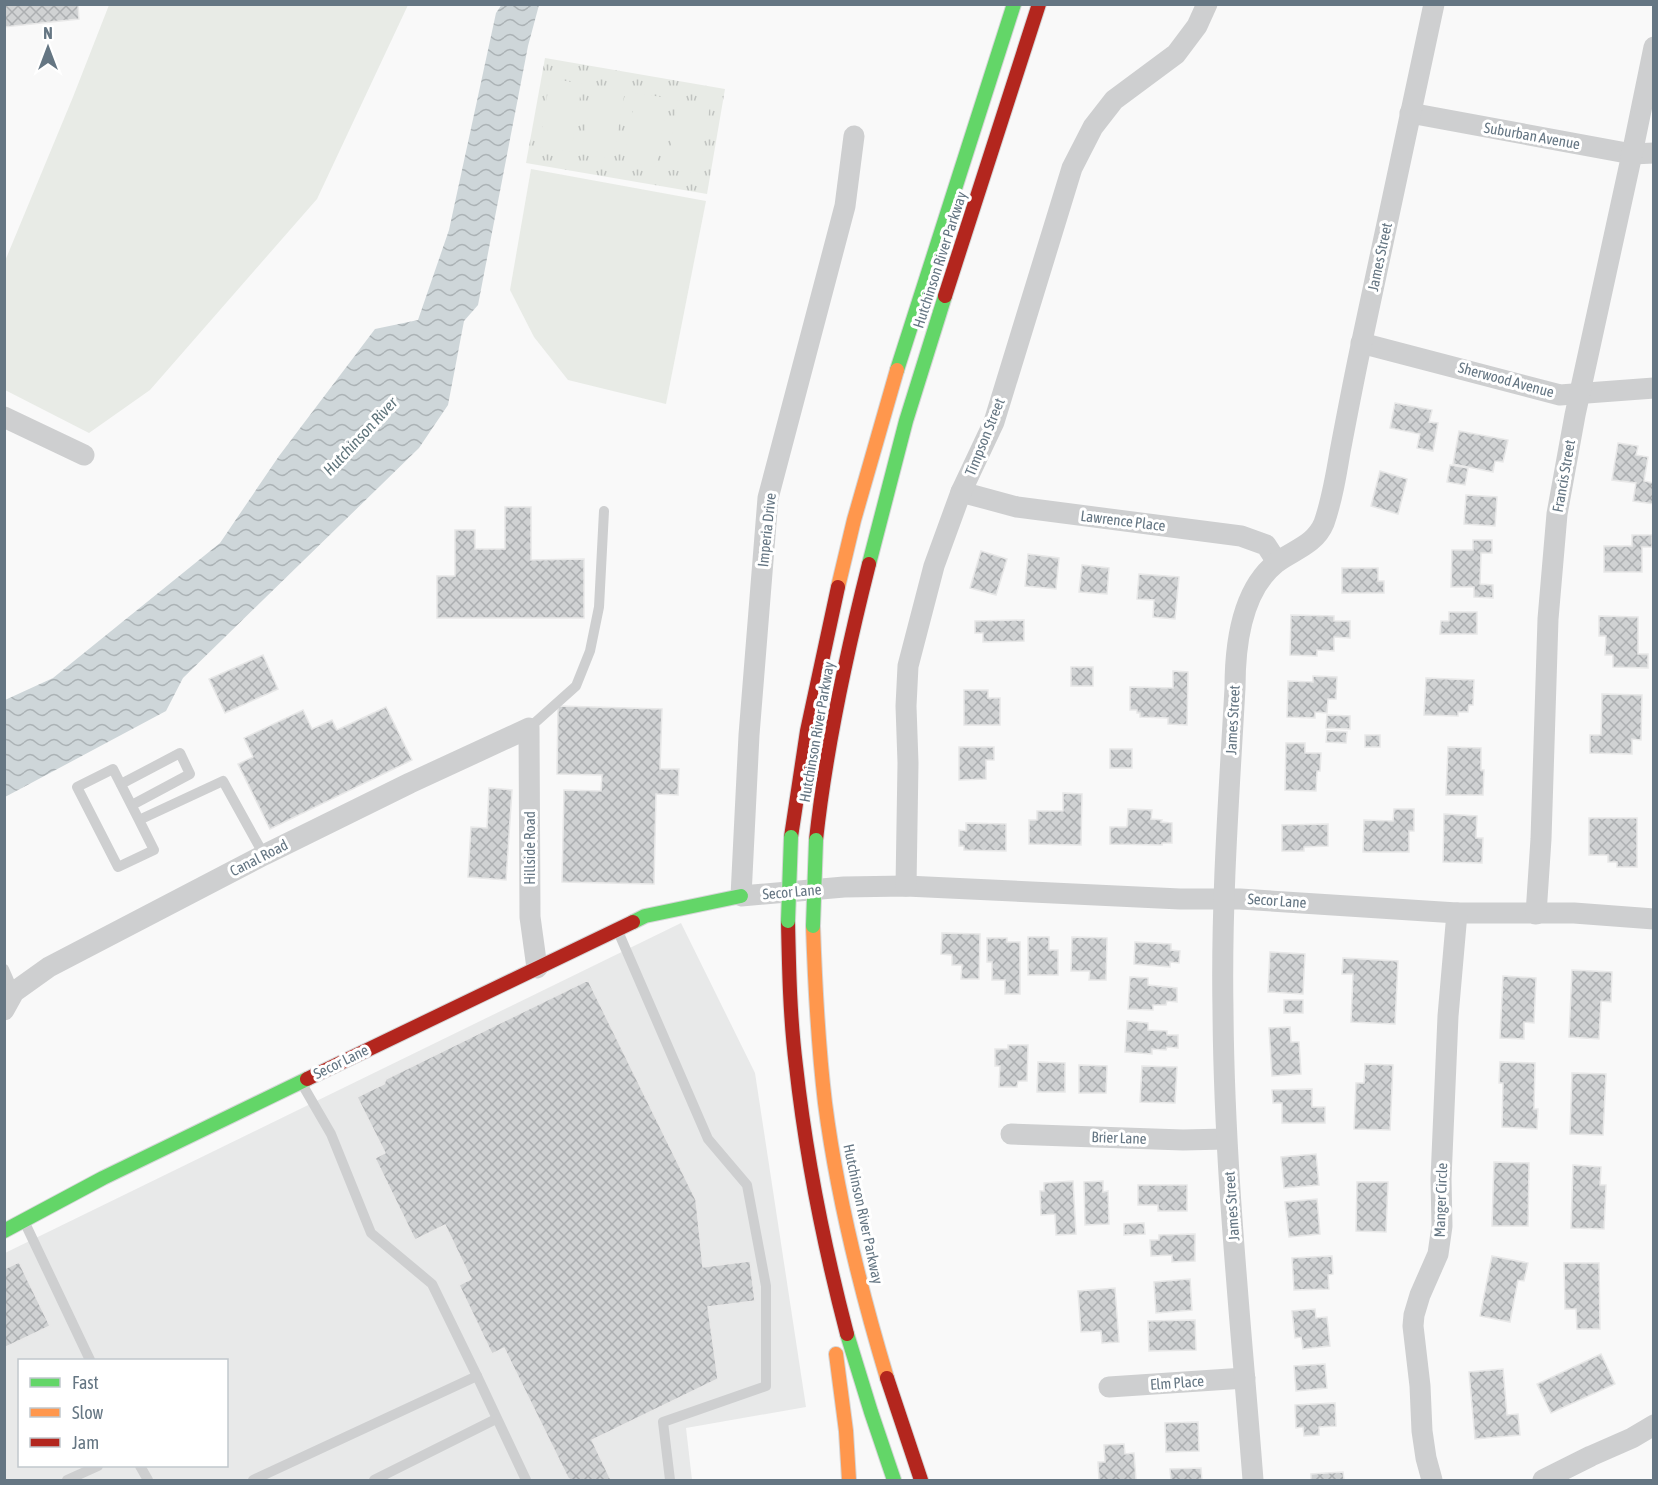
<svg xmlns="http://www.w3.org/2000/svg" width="1658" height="1485" font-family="'Asap Condensed',sans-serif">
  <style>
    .built { fill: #e8e9e9; fill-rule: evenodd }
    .grass { fill: url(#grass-tufts) }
    .pitch { fill: #e8ebe6 }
    .water { fill: url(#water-waves) }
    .building { fill: url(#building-cross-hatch); stroke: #e8e8e8; stroke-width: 1.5 }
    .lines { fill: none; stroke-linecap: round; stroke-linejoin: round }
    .fast-casing { stroke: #d5d6d7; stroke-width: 16 }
    .slow-casing { stroke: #d5d6d7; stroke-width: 16 }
    .jam-casing { stroke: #d5d6d7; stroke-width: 16 }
    .lane { stroke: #cecfd0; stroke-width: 10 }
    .street { stroke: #cecfd0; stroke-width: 21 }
    .fast { stroke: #63d668; stroke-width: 14 }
    .slow { stroke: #ff974d; stroke-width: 14 }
    .jam { stroke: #b3261e; stroke-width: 14 }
    .fast-bridge-casing { stroke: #d5d6d6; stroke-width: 16; stroke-linecap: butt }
    .fast-bridge { stroke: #63d668; stroke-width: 14 }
    .labels { text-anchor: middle; stroke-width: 6; stroke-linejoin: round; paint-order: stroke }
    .street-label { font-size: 15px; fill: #657683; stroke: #fff }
    .water-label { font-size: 16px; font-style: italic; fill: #60757c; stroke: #fff }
  </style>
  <defs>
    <pattern id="grass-tufts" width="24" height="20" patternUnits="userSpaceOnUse" patternTransform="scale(1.5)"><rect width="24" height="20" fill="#e8ebe6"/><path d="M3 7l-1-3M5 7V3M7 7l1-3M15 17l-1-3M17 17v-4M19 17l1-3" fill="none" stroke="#c0c3c0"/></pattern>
    <pattern id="water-waves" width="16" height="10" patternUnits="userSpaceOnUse" patternTransform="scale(1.5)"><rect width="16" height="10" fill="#ced6d9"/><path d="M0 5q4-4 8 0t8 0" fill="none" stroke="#abb2b5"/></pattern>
    <pattern id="building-cross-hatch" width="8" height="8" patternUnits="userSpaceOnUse" patternTransform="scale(1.5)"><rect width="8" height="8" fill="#d0d2d3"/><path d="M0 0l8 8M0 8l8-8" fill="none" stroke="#acafb1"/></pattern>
  </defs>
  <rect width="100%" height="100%" fill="#f9f9f9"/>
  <path class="built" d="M 681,923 L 755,1073 L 806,1407 L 686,1428 L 692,1480 L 5,1480 L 5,1253 ZM 20,1360 L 226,1360 L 226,1466 L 20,1466 Z"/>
  <polygon class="grass" points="545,58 725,89 707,194 526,163"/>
  <g class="pitch">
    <polygon points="109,5 408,5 317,199 150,390 89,433 5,390 5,261 73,97"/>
    <polygon points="550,78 582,84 571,152 539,147"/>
    <polygon points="593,85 625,91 613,159 581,154"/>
    <polygon points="636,93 668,98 656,167 624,161"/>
    <polygon points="678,100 710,105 699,174 667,169"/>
    <polygon points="531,169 706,201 666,404 568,380 534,337 510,290"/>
  </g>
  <polygon class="water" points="502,4 539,5 528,46 478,305 464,321 448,405 419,448 183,678 166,711 5,797 5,700 53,678 220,543 279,456 375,329 418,320 449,230 496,13"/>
  <g class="building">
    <polygon points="4,4 78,4 79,19 4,27"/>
    <polygon points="1395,403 1432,410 1429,422 1438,423 1433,451 1417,448 1420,434 1390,428"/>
    <polygon points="1459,431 1508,440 1503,462 1495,461 1493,472 1453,464"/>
    <polygon points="1618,443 1638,446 1636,455 1648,457 1644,481 1654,483 1654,504 1633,501 1636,483 1612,480"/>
    <polygon points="1450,465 1468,468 1465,485 1447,482"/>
    <polygon points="1380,471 1407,479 1398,514 1371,506"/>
    <polygon points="1466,495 1497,497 1495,526 1464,524"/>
    <polygon points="505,507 531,507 531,560 584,559 584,618 437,618 437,576 455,576 455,530 475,530 475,549 505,549"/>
    <polygon points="1632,535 1652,535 1652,547 1642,547 1642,572 1604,572 1604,546 1632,546"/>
    <polygon points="1473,540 1492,540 1492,553 1481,553 1480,584 1493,585 1493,598 1474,597 1474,587 1451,587 1452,550 1473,550"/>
    <polygon points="981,551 1007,559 996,595 970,588"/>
    <polygon points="1028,554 1059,558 1056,589 1025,586"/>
    <polygon points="1082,565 1109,568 1107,594 1079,592"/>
    <polygon points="1342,568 1378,568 1378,581 1384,581 1384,593 1342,593"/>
    <polygon points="1139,574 1179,577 1175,619 1153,617 1154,600 1137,599"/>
    <polygon points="1449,612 1477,612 1477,634 1440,634 1441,621 1449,621"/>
    <polygon points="1291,615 1334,616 1334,621 1350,621 1350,638 1334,637 1334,651 1317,650 1317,656 1290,655"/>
    <polygon points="1599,616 1638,617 1638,654 1648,654 1648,668 1613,667 1613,655 1605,655 1606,636 1599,636"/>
    <polygon points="1024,620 1024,641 983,642 983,633 975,633 975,621"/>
    <polygon points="263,655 278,689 225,713 209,679"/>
    <rect x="1071" y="667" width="22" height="19"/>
    <polygon points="1173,671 1188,672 1187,725 1168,724 1168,718 1140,717 1140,713 1137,713 1137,710 1130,710 1130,687 1173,688"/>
    <polygon points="1313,676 1337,677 1336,699 1328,699 1327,713 1315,712 1315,718 1287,717 1288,681 1313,682"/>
    <polygon points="1426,678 1474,680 1473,705 1469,705 1468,712 1458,712 1458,716 1424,715"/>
    <polygon points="964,690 988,690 988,698 1000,698 1000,725 964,725"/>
    <polygon points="1602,694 1642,695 1641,740 1632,739 1632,754 1590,753 1590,735 1601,735"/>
    <polygon points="558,706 662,709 660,769 679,769 678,795 656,794 654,884 562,882 564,790 601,791 602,775 557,774"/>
    <polygon points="386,707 412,760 270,829 238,764 253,757 244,738 303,710 312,729 332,720 337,730"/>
    <polygon points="1327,715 1350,716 1350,729 1326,728"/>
    <polygon points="1327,731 1347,732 1346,743 1326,742"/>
    <rect x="1365" y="735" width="15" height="12"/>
    <polygon points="1286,743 1305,743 1305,753 1321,753 1320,771 1317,771 1316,791 1285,790"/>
    <polygon points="959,747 994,747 994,760 986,760 986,779 959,780"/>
    <polygon points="1448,747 1481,748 1481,770 1484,770 1483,795 1446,795"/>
    <rect x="1110" y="749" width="22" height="19"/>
    <polygon points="489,788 512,790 506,880 468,877 471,827 487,828"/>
    <polygon points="1063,793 1082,794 1081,845 1029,844 1029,820 1037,820 1037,811 1063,811"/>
    <polygon points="1128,809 1152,810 1151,819 1162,820 1161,822 1172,823 1172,843 1162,843 1162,845 1110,844 1110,827 1127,827"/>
    <polygon points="1394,809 1414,809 1414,831 1409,831 1409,852 1363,852 1364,820 1393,821"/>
    <polygon points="1444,814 1477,816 1476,838 1483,838 1482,863 1443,862"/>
    <polygon points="1589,818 1637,818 1637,867 1617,867 1617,862 1608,862 1608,855 1589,855"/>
    <polygon points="966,823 1006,824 1006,851 964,850 964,846 959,846 959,830 966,831"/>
    <polygon points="1328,824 1328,846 1304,847 1304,851 1282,851 1282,825"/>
    <polygon points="942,933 980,934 979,979 961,979 962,965 952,965 952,955 941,954"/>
    <polygon points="1028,937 1049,937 1049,950 1058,950 1058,975 1028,975"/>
    <polygon points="1072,937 1107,938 1106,980 1089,980 1090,971 1071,971"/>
    <polygon points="987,938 1007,938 1007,942 1020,942 1020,994 1005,994 1005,980 992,980 992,962 987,962"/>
    <polygon points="1135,942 1171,944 1171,950 1180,951 1179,963 1170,962 1170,967 1134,964"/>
    <polygon points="1270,952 1305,954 1303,994 1268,992"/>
    <polygon points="1343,958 1398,961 1395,1024 1351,1022 1353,974 1342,974"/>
    <polygon points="1572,970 1612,972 1611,1002 1601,1001 1599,1039 1569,1037"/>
    <polygon points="1503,976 1536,978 1534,1023 1524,1022 1524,1039 1500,1038"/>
    <polygon points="1130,977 1148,978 1148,985 1177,988 1177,1002 1167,1001 1166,1005 1153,1005 1153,1010 1128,1009"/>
    <polygon points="588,980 696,1200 703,1267 750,1261 755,1301 708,1307 718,1379 592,1440 611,1480 571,1480 568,1478 504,1348 492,1354 459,1285 471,1279 445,1225 415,1240 375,1158 385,1153 357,1097 384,1084 386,1079"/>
    <rect x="1284" y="1000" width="19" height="13"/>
    <polygon points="1127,1021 1148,1023 1148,1030 1167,1031 1167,1035 1178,1035 1178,1048 1167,1047 1166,1050 1152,1049 1152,1054 1125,1052"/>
    <polygon points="1290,1027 1291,1042 1299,1042 1301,1074 1272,1076 1269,1028"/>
    <polygon points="1008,1045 1028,1045 1027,1081 1018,1081 1017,1087 999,1087 1000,1066 995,1066 995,1049 1008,1049"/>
    <polygon points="1038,1062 1065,1063 1065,1092 1037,1092"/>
    <polygon points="1500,1062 1535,1063 1534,1109 1538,1109 1537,1129 1502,1127 1503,1083 1499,1083"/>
    <polygon points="1365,1064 1393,1065 1390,1130 1354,1129 1356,1083 1364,1083"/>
    <polygon points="1079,1065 1107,1066 1106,1093 1079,1093"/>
    <polygon points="1142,1066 1177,1067 1175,1103 1140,1102"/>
    <polygon points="1572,1073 1606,1074 1603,1135 1570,1134"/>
    <polygon points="1312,1089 1312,1107 1325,1107 1325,1123 1282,1123 1282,1103 1273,1103 1272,1090"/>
    <polygon points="1316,1154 1319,1185 1284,1188 1281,1157"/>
    <polygon points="1494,1162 1529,1163 1528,1226 1492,1226"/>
    <polygon points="1573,1165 1601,1167 1600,1185 1606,1185 1604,1229 1571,1228"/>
    <polygon points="1073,1181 1076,1234 1056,1235 1055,1214 1041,1215 1040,1191 1044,1191 1044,1183"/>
    <polygon points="1103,1181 1103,1192 1108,1191 1109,1224 1085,1225 1084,1182"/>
    <polygon points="1357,1182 1388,1182 1386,1232 1356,1231"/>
    <polygon points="1138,1185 1187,1185 1187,1211 1158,1211 1158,1205 1138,1205"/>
    <polygon points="1317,1199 1320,1234 1289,1237 1285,1202"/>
    <polygon points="1144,1223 1145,1234 1124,1235 1124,1224"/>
    <polygon points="1195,1234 1195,1261 1172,1262 1172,1255 1151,1256 1150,1240 1159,1240 1159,1235"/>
    <polygon points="1332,1256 1333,1274 1328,1275 1329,1289 1294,1290 1292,1258"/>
    <polygon points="1492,1256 1528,1263 1524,1281 1518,1280 1510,1322 1480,1316"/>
    <polygon points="19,1262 50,1326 4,1348 4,1269"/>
    <polygon points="1564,1263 1599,1263 1600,1329 1577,1329 1576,1309 1565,1309"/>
    <polygon points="1190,1279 1192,1310 1156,1313 1154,1282"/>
    <polygon points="1115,1288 1119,1342 1102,1343 1101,1331 1081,1332 1078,1291"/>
    <polygon points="1315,1309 1316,1318 1327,1317 1330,1346 1303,1349 1301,1337 1295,1338 1292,1311"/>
    <polygon points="1195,1320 1196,1350 1149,1351 1148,1321"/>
    <polygon points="1601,1354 1615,1384 1551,1413 1537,1384"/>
    <polygon points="1325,1364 1327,1388 1296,1391 1294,1366"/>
    <polygon points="1503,1369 1507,1415 1518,1414 1520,1435 1475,1439 1469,1372"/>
    <polygon points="1335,1403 1336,1426 1319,1427 1319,1435 1304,1436 1303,1427 1296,1428 1295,1405"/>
    <polygon points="1198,1422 1199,1451 1166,1452 1165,1423"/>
    <polygon points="1124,1444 1125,1454 1134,1453 1136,1480 1099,1480 1098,1462 1105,1462 1104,1445"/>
    <polygon points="1201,1468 1202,1480 1171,1480 1170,1469"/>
    <polygon points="1343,1472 1344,1480 1311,1480 1311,1474"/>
  </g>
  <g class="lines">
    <defs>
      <g id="fast">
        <polyline points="897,370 1014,4"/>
        <polyline points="869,564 906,421 945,296"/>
        <polyline points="633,922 645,916 741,896"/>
        <polyline points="4,1231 103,1178 307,1079"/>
        <polyline points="847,1334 871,1412 894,1480"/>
      </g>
      <g id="slow">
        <polyline points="838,587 854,520 897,370"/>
        <path d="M 813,926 C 815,985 818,1044 825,1103 C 837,1196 860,1288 887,1378"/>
        <polyline points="836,1354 846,1431 849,1480"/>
      </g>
      <g id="jam">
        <polyline points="945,296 1039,4"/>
        <polyline points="791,837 807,731 838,587"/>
        <path d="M 816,840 C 826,747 846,655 869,564"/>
        <path d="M 788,921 C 789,970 790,1018 796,1066 C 806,1157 824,1246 847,1334"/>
        <polyline points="307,1079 633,922"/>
        <polyline points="887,1378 921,1480"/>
      </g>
    </defs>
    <use href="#fast" class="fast-casing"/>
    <use href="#slow" class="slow-casing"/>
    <use href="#jam" class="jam-casing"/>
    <g class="lane">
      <polyline points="529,728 576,686 590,651 599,607 604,511"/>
      <polyline points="121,784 180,753 190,774 132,805"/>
      <polyline points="139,820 113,769 77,787 118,867 154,850 139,820 223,781 264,855"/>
      <polyline points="617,929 708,1139 747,1185 766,1286 766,1386 663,1422 670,1480"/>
      <polyline points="4,969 14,992"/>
      <polyline points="24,1221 90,1360"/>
      <polyline points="477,1376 526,1480"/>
      <polyline points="140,1466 148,1480"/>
      <polyline points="67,1480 98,1466"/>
      <polyline points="253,1480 477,1376 432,1284 371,1233 331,1134 302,1084"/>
      <polyline points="374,1480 496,1419"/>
    </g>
    <g class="street">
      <polyline points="1410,113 1632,154 1654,153"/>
      <polyline points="854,136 845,206 768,498 749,735 741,896 844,887 906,886 1180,899 1240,899 1457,913 1574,913 1654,919"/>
      <polyline points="1361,343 1560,395 1654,388"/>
      <polyline points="4,417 84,455"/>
      <polyline points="961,492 1017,507 1241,536 1266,545 1277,562"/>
      <polyline points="906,886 908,763 906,706 908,666 934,566 961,492 994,422 1072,168 1093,127 1114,100 1176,54 1197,26 1207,4"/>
      <polyline points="1536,914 1541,839 1548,619 1557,514 1575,415 1632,154 1654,47"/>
      <polyline points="4,1010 14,992 49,967 264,855 410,783 529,728 530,917 537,968"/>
      <polyline points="1011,1134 1183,1140 1226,1139"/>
      <polyline points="1109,1387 1245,1378"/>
      <path d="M 1253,1480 C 1241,1324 1224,1167 1223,1010 C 1221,902 1229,795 1235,688 C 1235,646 1241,591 1276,563 C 1293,550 1315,545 1324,523 C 1332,500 1336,476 1340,452 C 1347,415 1354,378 1362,341 C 1385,229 1410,117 1434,4"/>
      <polyline points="1432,1480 1426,1458 1422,1431 1420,1386 1413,1326 1414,1315 1420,1295 1438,1254 1442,1226 1441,1179 1448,1016 1457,913"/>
      <polyline points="1543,1480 1591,1456 1632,1438 1654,1425"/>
    </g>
    <use href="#fast" class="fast"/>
    <use href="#slow" class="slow"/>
    <use href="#jam" class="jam"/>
    <defs>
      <g id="fast-bridge">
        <polyline points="788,921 791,837"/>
        <polyline points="813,926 816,840"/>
      </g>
    </defs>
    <use href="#fast-bridge" class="fast-bridge-casing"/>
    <use href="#fast-bridge" class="fast-bridge"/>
  </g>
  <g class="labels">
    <g class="street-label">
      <text transform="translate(1532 136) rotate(10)" y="5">Suburban Avenue</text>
      <text transform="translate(1380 257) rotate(-78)" y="5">James Street</text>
      <text transform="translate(940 260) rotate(-72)" y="5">Hutchinson River Parkway</text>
      <text transform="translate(1506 380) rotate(15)" y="5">Sherwood Avenue</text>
      <text transform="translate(985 437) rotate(-68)" y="5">Timpson Street</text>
      <text transform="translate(1564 476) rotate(-80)" y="5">Francis Street</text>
      <text transform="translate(1123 521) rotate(7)" y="5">Lawrence Place</text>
      <text transform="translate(767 530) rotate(-84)" y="5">Imperia Drive</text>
      <text transform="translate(1233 720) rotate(-87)" y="5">James Street</text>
      <text transform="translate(817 732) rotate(-80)" y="5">Hutchinson River Parkway</text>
      <text transform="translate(530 848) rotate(-90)" y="5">Hillside Road</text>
      <text transform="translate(259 858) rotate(-27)" y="5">Canal Road</text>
      <text transform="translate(792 892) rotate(-5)" y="5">Secor Lane</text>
      <text transform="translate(1277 901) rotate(4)" y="5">Secor Lane</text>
      <text transform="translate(341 1062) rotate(-26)" y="5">Secor Lane</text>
      <text transform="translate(1119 1138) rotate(2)" y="5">Brier Lane</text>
      <text transform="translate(1441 1200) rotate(-88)" y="5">Manger Circle</text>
      <text transform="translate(1232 1206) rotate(-94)" y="5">James Street</text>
      <text transform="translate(863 1214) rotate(78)" y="5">Hutchinson River Parkway</text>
      <text transform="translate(1177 1383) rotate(-4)" y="5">Elm Place</text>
    </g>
    <g class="water-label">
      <text transform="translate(360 436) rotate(-47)" y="6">Hutchinson River</text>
    </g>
  </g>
  <rect width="1658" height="1485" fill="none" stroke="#657683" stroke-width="12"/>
  <rect x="18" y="1359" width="210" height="108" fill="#ffffff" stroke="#c1c8cd" stroke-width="1.5"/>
  <rect x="30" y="1378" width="30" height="9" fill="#63d668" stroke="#c1c8cd" stroke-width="1.5"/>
  <text x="72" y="1389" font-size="18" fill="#657683">Fast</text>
  <rect x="30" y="1408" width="30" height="9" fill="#ff974d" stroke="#c1c8cd" stroke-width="1.5"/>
  <text x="72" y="1419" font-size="18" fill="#657683">Slow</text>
  <rect x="30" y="1438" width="30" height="9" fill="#b3261e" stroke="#c1c8cd" stroke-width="1.5"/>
  <text x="72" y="1449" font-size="18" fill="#657683">Jam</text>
  <g transform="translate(48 48)" stroke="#ffffff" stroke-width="4.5" paint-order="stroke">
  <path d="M0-4.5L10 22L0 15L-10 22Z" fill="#657683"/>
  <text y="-9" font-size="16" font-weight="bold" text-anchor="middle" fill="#657683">N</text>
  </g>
</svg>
